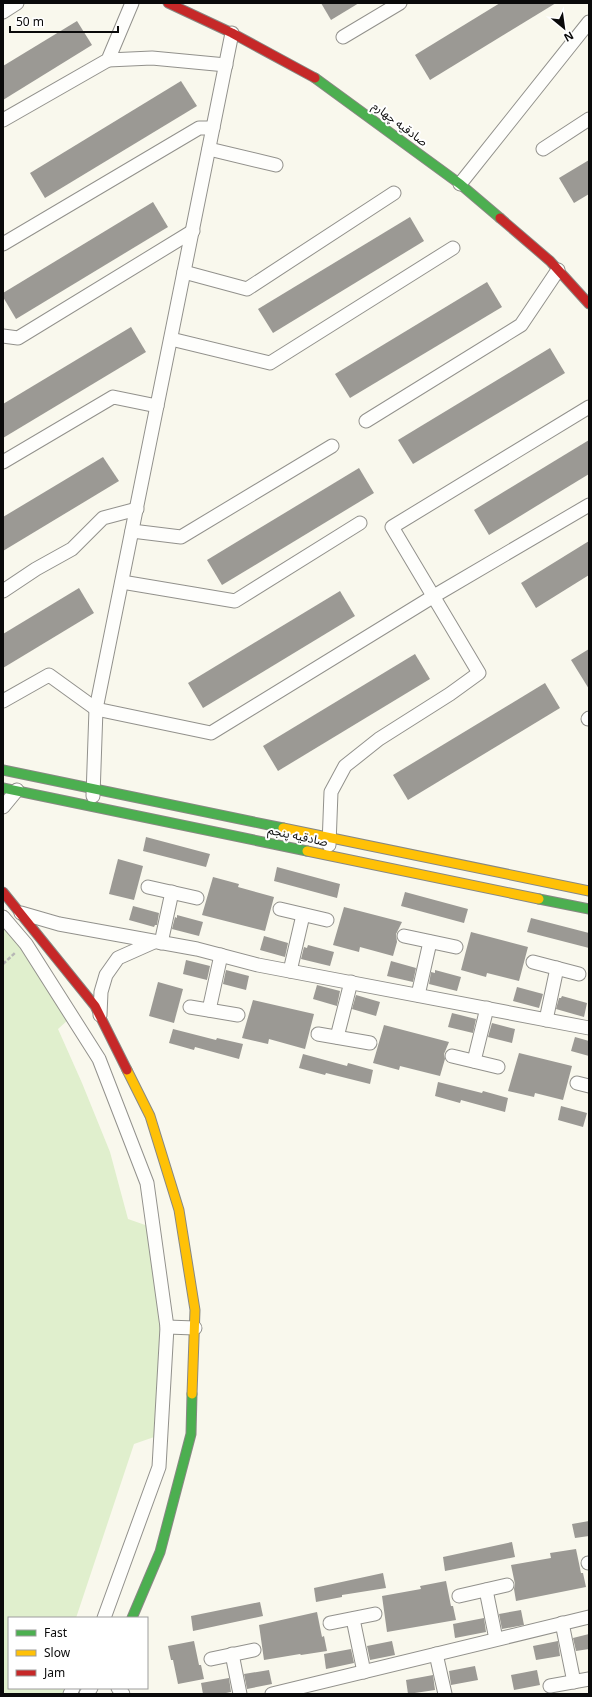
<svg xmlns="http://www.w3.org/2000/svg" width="592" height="1697" font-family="Georgia,'Noto Sans Arabic',serif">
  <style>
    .green { fill: #e0efcd }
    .building { fill: #9b9994 }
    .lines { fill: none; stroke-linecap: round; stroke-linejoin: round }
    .street-casing { stroke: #92918c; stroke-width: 15 }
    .fast-casing { stroke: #888883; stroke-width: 11 }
    .slow-casing { stroke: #888883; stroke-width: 11 }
    .jam-casing { stroke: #888883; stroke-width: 11 }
    .path { stroke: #b7b7b5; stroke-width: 2.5; stroke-dasharray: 4 2; stroke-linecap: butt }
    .street { stroke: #fefefc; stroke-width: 13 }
    .fast { stroke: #4caf50; stroke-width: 9 }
    .slow { stroke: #ffc107; stroke-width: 9 }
    .jam { stroke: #c62828; stroke-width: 9 }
    .labels { text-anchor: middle; stroke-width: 4; stroke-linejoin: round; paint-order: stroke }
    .street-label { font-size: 12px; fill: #0a0a0a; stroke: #fff }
  </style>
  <rect width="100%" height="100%" fill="#f9f8ed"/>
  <polygon class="green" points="3,923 21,947 69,1019 58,1029 82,1083 110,1152 128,1219 148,1226 158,1272 161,1335 157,1436 134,1444 76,1618 9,1618 9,1688 66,1688 63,1694 3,1694"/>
  <g class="building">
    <polygon points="321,3 359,3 331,20"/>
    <polygon points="500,3 556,3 430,80 415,55"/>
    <polygon points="77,21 92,45 3,100 3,66"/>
    <polygon points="181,81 197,106 45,198 30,173"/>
    <polygon points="589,160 589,194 574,203 559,178"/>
    <polygon points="153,202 168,227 16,319 3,297 3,293"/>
    <polygon points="410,217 424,241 273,333 258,309"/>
    <polygon points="487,282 502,307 350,398 335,374"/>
    <polygon points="131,327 146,352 3,438 3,404"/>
    <polygon points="550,348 565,373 413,464 398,440"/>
    <polygon points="589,440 589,474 489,535 474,510"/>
    <polygon points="103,457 119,481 3,551 3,517"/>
    <polygon points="359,468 374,493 222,585 207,560"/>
    <polygon points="589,541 589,575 536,608 521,583"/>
    <polygon points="79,588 94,613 3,668 3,634"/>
    <polygon points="340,591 355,616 203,708 188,683"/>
    <polygon points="589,649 589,689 571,660"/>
    <polygon points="415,654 430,679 278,771 263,746"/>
    <polygon points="545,683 560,708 408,800 393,775"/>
    <polygon points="146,837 210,854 206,867 143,851"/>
    <polygon points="118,859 143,866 134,900 109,894"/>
    <polygon points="277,867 340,884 337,898 274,881"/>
    <polygon points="213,877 239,884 238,887 274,897 265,931 202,915"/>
    <polygon points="405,892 468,909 464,923 401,906"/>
    <polygon points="133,906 159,913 157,925 155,925 154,927 129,920"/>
    <polygon points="344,907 402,922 396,934 397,942 393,956 360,947 359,952 333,945"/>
    <polygon points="177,915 203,922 199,936 172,929 175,917 177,918"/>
    <polygon points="531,918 589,933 589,948 527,932"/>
    <polygon points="471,932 528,947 519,981 487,973 486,977 461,970"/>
    <polygon points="264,936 288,943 285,957 260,950"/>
    <polygon points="308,945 334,952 330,966 301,959 304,947 307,948"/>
    <polygon points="186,960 210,966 207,980 183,974"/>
    <polygon points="391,961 416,968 413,982 387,976"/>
    <polygon points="226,970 249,976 246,990 223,984"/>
    <polygon points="435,970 461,977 457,991 429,984 431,972 435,973"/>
    <polygon points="158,982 183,989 174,1023 149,1016"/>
    <polygon points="317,985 340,991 337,1006 313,999"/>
    <polygon points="517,987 543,994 539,1008 513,1001"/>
    <polygon points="356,995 380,1002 376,1016 352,1009"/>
    <polygon points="562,996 587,1003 584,1017 556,1009 559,998 561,998"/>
    <polygon points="253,1000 314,1014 305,1049 269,1039 268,1044 242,1038"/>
    <polygon points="452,1013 476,1019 473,1033 448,1027"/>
    <polygon points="492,1023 515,1029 512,1043 488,1037"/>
    <polygon points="384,1025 449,1042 444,1054 445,1059 440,1076 400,1066 399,1070 373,1063"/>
    <polygon points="173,1029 216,1040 217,1038 243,1044 239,1059 195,1047 194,1050 169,1043"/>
    <polygon points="575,1037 589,1041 589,1056 571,1051"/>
    <polygon points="519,1053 572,1066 563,1100 535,1093 534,1097 508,1091"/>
    <polygon points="303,1054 347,1066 348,1063 373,1070 370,1084 326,1073 325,1075 299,1068"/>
    <polygon points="438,1082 482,1093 483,1091 508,1098 505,1112 461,1100 460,1103 435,1096"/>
    <polygon points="561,1106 587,1113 583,1127 558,1120"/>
    <polygon points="589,1521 589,1536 575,1538 572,1524"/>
    <polygon points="512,1542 515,1557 445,1571 443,1557"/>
    <polygon points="576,1549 581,1573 583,1573 586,1587 516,1601 514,1589 515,1584 511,1565 551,1558 550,1553"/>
    <polygon points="383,1573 386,1588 342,1595 342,1597 316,1602 314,1588"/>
    <polygon points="446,1581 451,1606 453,1606 456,1620 387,1632 382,1596 421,1589 420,1586"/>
    <polygon points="260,1602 263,1616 193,1631 191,1616"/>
    <polygon points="521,1610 524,1625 502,1629 499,1614"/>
    <polygon points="317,1612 322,1637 324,1636 327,1651 301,1655 300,1654 264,1660 259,1625"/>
    <polygon points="484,1618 486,1632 455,1638 453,1624"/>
    <polygon points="589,1634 589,1649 576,1651 573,1638"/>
    <polygon points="194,1641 199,1665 201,1665 204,1679 178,1684 173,1660 171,1660 168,1646"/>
    <polygon points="392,1641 395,1655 370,1660 367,1646"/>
    <polygon points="558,1641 560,1656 536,1660 533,1646"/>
    <polygon points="351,1649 354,1663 326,1669 324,1654"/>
    <polygon points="475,1666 478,1680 451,1685 449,1671"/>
    <polygon points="269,1670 272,1684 247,1689 244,1674"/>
    <polygon points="537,1670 540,1685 514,1690 511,1675"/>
    <polygon points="433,1675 435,1690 408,1694 406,1680"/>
    <polygon points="229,1678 231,1692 221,1694 203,1694 201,1683"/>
  </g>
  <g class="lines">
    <defs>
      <g id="street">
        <polyline points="3,12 17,3"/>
        <polyline points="343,37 400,3"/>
        <polyline points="108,60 152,58 226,65"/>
        <polyline points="3,120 108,60 132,3"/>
        <polyline points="209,149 276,165"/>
        <polyline points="543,149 589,119"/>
        <polyline points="460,184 589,22"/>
        <polyline points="3,244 199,128 213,128"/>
        <polyline points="184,272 247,289 394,193"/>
        <polyline points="3,336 18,338 193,231"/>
        <polyline points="171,339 270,363 453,248"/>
        <polyline points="366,421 521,325 558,270"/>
        <polyline points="3,462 113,397 157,406"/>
        <polyline points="132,531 181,537 332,446"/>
        <polyline points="122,582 235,601 360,523"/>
        <polyline points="3,591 36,569 72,549 103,518 137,509"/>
        <polyline points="3,701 49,675 96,709 211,733 434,596 589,505"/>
        <polyline points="588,719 589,718"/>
        <polyline points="93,796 96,709 232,33"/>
        <polyline points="3,807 17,790"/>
        <polyline points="329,845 331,792 345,766 379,739 450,694 479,673 392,527 589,407"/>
        <polyline points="148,887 197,898"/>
        <polyline points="280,909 327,920"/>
        <polyline points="21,913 59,924 197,949 258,965 589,1028"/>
        <polyline points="3,917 26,944 99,1059 147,1183 167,1327 159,1467 104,1618"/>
        <polyline points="404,936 456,947"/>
        <polyline points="161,943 172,892"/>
        <polyline points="533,962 579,974"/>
        <polyline points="290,971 303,915"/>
        <polyline points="418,995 430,942"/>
        <polyline points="190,1007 238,1015"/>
        <polyline points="209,1010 221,955"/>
        <polyline points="100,1015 101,992 106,975 118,958 154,942"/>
        <polyline points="546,1020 557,968"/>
        <polyline points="318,1034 370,1043"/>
        <polyline points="337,1037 351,982"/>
        <polyline points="452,1056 498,1067"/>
        <polyline points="474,1061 487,1008"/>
        <polyline points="577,1083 589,1086"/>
        <polyline points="167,1327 195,1328"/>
        <polyline points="588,1563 589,1563"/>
        <polyline points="486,1590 496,1639"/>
        <polyline points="459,1596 507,1585"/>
        <polyline points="353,1619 364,1672"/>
        <polyline points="330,1623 375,1614"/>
        <polyline points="562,1623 574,1682"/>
        <polyline points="232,1654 240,1694"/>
        <polyline points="436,1654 445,1694"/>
        <polyline points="211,1659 254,1650"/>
        <polyline points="550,1686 589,1679"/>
        <polyline points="118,1688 123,1694"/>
        <polyline points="70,1694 73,1688"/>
        <polyline points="86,1694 91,1688"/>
        <polyline points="272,1694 589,1617"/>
      </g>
      <g id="fast">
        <polyline points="315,78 460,184 500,218"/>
        <polyline points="3,770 283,828"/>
        <polyline points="3,788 307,851"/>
        <polyline points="539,899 589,909"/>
        <polyline points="132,1618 160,1552 191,1434 192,1394"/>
      </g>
      <g id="slow">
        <polyline points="283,828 589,891"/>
        <polyline points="307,851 539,899"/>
        <polyline points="127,1070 150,1116 179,1210 195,1310 192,1394"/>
      </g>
      <g id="jam">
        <polyline points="168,3 232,33 315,78"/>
        <polyline points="500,218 550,261 589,304"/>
        <polyline points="3,892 95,1006 127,1070"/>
      </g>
    </defs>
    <use href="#street" class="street-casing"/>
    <use href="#fast" class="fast-casing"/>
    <use href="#slow" class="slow-casing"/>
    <use href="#jam" class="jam-casing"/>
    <polyline class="path" points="3,964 16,952"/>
    <use href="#street" class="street"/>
    <use href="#fast" class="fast"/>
    <use href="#slow" class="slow"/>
    <use href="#jam" class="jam"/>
  </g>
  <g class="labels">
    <g class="street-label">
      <text transform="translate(400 124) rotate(37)" y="4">صادقیه چهارم</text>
      <text transform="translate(298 836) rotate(12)" y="4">صادقیه پنجم</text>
    </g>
  </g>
  <rect width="592" height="1697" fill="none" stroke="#0a0a0a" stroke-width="8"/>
  <rect x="8" y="1617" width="140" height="72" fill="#ffffff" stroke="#9d9d9d"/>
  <rect x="16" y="1630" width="20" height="6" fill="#4caf50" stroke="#9d9d9d"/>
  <text x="44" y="1637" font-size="12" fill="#0a0a0a">Fast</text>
  <rect x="16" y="1650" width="20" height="6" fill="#ffc107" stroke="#9d9d9d"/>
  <text x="44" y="1657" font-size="12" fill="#0a0a0a">Slow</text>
  <rect x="16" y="1670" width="20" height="6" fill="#c62828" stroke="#9d9d9d"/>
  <text x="44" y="1677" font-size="12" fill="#0a0a0a">Jam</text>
  <g transform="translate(564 28) rotate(151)" stroke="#ffffff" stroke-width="3" paint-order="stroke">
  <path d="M0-3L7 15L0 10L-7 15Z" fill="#0a0a0a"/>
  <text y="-6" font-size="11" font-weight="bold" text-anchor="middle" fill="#0a0a0a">N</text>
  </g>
  <path d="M10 26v6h108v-6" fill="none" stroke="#0a0a0a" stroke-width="2"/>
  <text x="16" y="26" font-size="12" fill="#0a0a0a" stroke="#ffffff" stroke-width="3" paint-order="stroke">50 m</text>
</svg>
